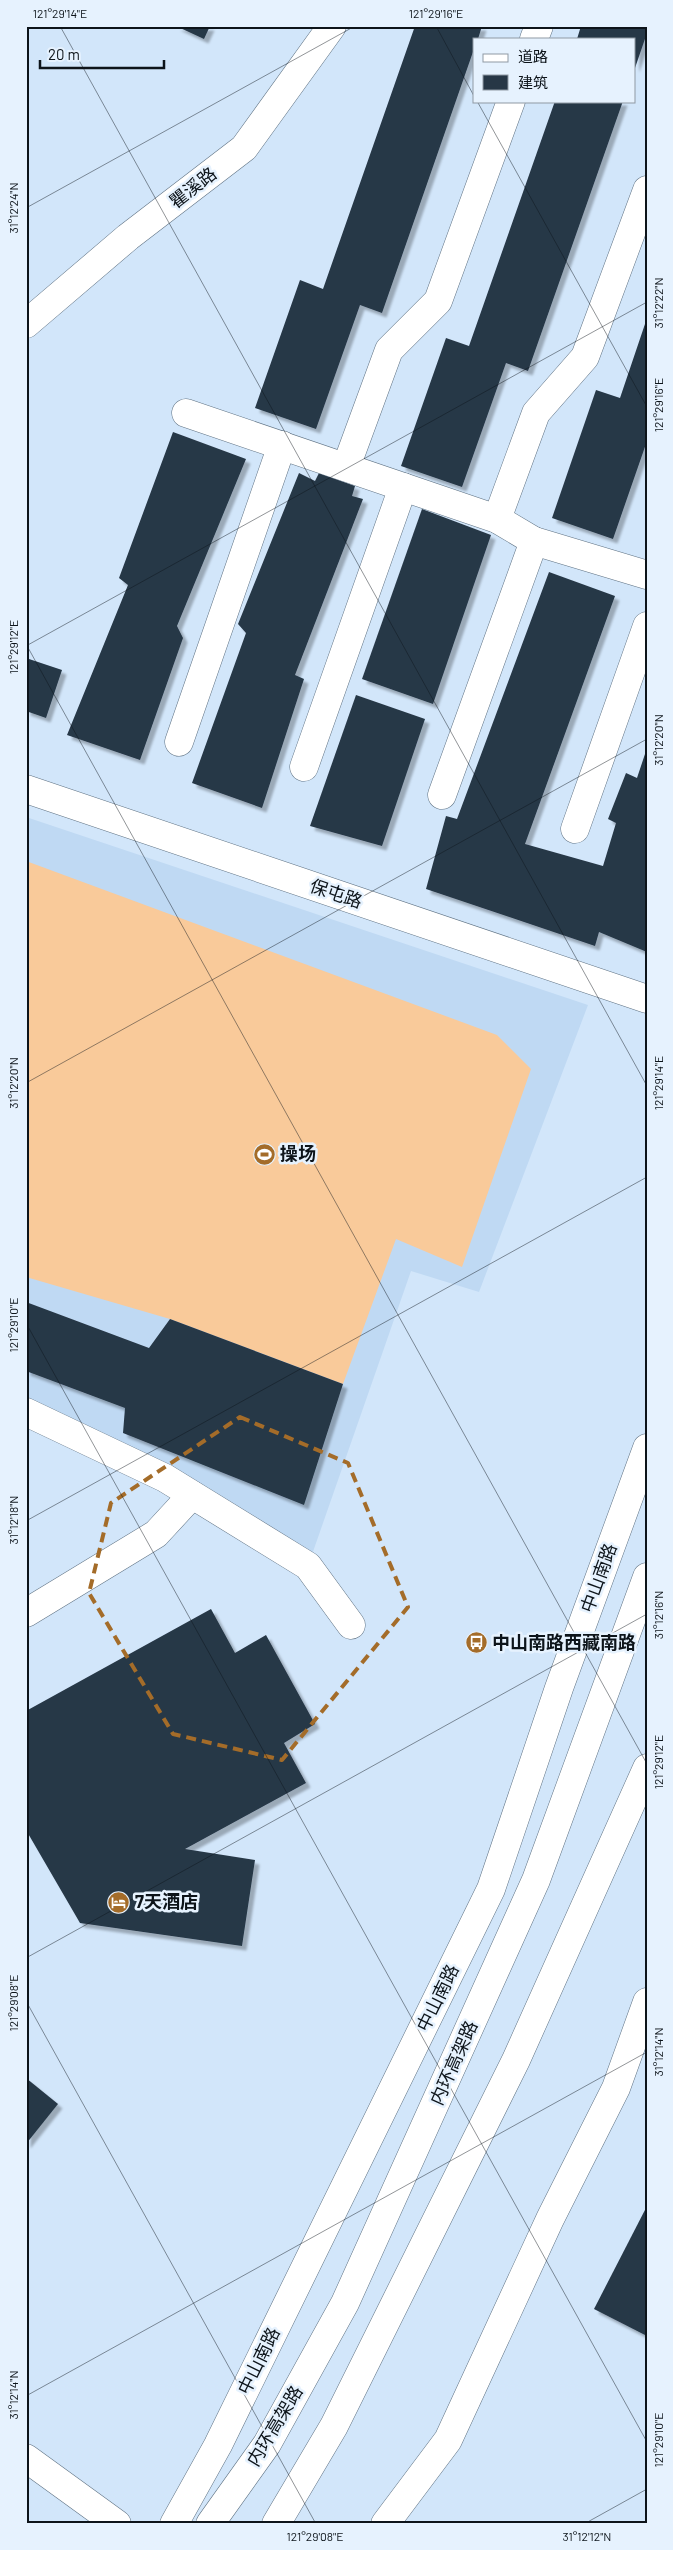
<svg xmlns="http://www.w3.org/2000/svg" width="673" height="2550" font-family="Barlow,'Noto Sans SC',sans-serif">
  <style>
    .built { fill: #bfd9f3 }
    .pitch { fill: #f9ca9a }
    .building { fill: #273746; filter: url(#shadow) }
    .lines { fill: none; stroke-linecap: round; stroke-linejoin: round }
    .minor-casing { stroke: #607384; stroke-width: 29 }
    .major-casing { stroke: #607384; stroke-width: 29 }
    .highway-casing { stroke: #607384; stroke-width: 29 }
    .minor { stroke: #fff; stroke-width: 28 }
    .major { stroke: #fff; stroke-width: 28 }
    .highway { stroke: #fff; stroke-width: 28 }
    .marked { fill: none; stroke: #a46c29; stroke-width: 4; stroke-dasharray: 10 6; stroke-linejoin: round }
    .ticks { fill: none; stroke: #0d141a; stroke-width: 1; stroke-opacity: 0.45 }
    .labels { text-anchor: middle; stroke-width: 5; stroke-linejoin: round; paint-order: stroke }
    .street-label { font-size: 18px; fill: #0d141a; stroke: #e6f2fe }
    .poi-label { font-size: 18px; font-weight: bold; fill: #0d141a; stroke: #e6f2fe; text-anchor: start }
    .neatline { fill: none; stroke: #0d141a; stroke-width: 2 }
    .ticks-label { font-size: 12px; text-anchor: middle; fill: #0d141a }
  </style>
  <defs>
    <filter id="shadow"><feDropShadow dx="4.5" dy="4.5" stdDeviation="1" flood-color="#0004"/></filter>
  </defs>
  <rect width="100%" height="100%" fill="#d2e6fa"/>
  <polygon class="built" points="26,817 588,1005 479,1292 411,1271 308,1566 26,1418"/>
  <polygon class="pitch" points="26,861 497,1035 531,1069 462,1267 396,1239 343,1384 170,1319 26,1277"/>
  <g class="building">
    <polygon points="176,26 210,26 204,39"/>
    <polygon points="415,26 482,26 478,39 474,39 474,49 382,313 360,305 316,429 255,408 300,280 323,289"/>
    <polygon points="581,26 647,26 647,33 635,68 634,39 577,39"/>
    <polygon points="555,101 623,101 528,371 506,363 462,487 401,466 446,338 469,346"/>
    <polygon points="646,321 647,441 613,539 552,518 596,390 620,398"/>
    <polygon points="173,432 246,459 177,626 183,638 140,760 67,735 128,585 119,578"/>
    <polygon points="299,473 315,481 319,473 355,486 352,496 363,499 295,675 304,679 262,808 192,783 246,633 238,624"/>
    <polygon points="422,509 491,535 433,704 362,679"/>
    <polygon points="549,572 615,596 525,844 603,866 616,823 608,819 626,773 637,778 647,748 647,952 599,932 595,946 426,889 446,816 457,819"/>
    <polygon points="26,658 62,670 46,718 26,711"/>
    <polygon points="356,695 425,719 382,846 310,826"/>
    <polygon points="26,1302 149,1348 170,1319 343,1384 304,1505 123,1433 125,1408 26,1371"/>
    <polygon points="211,1609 235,1653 266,1635 315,1724 284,1743 306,1783 185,1849 255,1860 242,1946 80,1923 26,1830 26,1711"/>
    <polygon points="26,2078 58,2104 26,2144"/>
    <polygon points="647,2206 647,2336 594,2309"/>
  </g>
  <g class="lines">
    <defs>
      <g id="minor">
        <polyline points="534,39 539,26"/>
        <polyline points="26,324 128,237 244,148 332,26"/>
        <polyline points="186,413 497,519 534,541 647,575"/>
        <polyline points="346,467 389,350 438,301 511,101"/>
        <polyline points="497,519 536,413 585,357 647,190"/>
        <polyline points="179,742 282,445"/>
        <polyline points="304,767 403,487"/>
        <polyline points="26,789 647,999"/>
        <polyline points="442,795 534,541"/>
        <polyline points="575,829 647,626"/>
        <polyline points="26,1412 165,1478 308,1566 351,1625"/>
        <polyline points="26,1613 156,1534 192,1495"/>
      </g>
      <g id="major">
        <polyline points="26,2458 117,2524"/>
        <polyline points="174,2524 218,2445 491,1889 559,1688 647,1448"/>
        <polyline points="385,2524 448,2440 550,2219 616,2088 647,2002"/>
      </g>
      <g id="highway">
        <polyline points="210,2524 267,2444 345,2303 536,1880 647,1577"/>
        <polyline points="276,2524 334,2426 516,2060 647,1768"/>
      </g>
    </defs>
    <use href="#minor" class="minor-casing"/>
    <use href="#major" class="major-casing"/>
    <use href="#highway" class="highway-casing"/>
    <use href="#minor" class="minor"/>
    <use href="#major" class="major"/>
    <use href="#highway" class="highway"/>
  </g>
  <path class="marked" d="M 240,1417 L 348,1463 L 408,1607 L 282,1760 L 173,1734 L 89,1593 L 111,1503 Z"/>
  <path class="ticks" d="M 60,26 L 647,1086M 436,26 L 474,96M 477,101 L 647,407M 26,208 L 355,26M 26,644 L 647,1764M 26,646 L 647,302M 26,1083 L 647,739M 26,1323 L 647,2442M 26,1521 L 647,1177M 26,1958 L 647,1614M 26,2001 L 316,2524M 26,2396 L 647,2052M 584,2524 L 647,2489"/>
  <defs>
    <symbol id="stadium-disc" viewBox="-11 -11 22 22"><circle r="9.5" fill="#a46c29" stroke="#e6f2fe"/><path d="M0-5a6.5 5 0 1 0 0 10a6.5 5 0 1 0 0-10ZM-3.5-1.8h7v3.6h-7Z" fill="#fff"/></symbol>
    <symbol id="bus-disc" viewBox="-11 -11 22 22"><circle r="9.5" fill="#a46c29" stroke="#e6f2fe"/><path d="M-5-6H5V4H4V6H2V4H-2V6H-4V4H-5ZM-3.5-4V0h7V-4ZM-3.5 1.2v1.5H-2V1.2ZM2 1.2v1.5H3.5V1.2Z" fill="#fff"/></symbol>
    <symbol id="hotel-disc" viewBox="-11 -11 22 22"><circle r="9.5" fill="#a46c29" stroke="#e6f2fe"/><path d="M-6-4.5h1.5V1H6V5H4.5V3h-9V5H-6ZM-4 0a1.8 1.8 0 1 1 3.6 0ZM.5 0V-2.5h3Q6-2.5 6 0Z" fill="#fff"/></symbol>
  </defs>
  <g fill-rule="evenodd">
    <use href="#stadium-disc" x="252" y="1142" width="25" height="25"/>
    <use href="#bus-disc" x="464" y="1630" width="25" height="25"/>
    <use href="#hotel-disc" x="106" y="1890" width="25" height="25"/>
  </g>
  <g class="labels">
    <g class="street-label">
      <text transform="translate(193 188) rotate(-38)" y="6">瞿溪路</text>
      <text transform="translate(336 894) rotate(19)" y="6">保屯路</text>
      <text transform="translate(599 1578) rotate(-70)" y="6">中山南路</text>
      <text transform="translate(438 1998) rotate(-64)" y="6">中山南路</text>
      <text transform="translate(454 2063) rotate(-66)" y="6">内环高架路</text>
      <text transform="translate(259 2361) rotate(-64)" y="6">中山南路</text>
      <text transform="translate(275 2426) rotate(-59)" y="6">内环高架路</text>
    </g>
    <g class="poi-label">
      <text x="280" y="1160">操场</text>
      <text x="492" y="1649">中山南路西藏南路</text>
      <text x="135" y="1908">7天酒店</text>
    </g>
  </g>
  <rect width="673" height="2550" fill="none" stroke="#e6f2fe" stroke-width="55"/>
  <rect x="473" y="38" width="162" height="65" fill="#e6f2fe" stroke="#8f99a3"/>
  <rect x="483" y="54" width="25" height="8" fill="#ffffff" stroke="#8f99a3"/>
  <text x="518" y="62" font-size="15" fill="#0d141a">道路</text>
  <rect x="483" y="75" width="25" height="15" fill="#273746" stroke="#8f99a3"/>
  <text x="518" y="88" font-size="15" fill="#0d141a">建筑</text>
  <path d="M40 60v8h124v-8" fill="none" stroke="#0d141a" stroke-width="2.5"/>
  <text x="48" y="60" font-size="15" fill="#0d141a" stroke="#e6f2fe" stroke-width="4" paint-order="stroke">20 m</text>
  <rect x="28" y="28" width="618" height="2494" class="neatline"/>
  <g class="ticks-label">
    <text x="60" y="18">121°29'14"E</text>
    <text x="436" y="18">121°29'16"E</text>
    <text transform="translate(14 208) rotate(-90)" y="4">31°12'24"N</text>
    <text transform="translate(659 303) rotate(-90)" y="4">31°12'22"N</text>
    <text transform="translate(659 405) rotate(-90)" y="4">121°29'16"E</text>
    <text transform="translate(14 647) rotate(-90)" y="4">121°29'12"E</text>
    <text transform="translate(659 740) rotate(-90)" y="4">31°12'20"N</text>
    <text transform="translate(14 1083) rotate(-90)" y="4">31°12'20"N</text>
    <text transform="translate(659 1083) rotate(-90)" y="4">121°29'14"E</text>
    <text transform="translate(14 1325) rotate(-90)" y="4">121°29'10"E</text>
    <text transform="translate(14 1520) rotate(-90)" y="4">31°12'18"N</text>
    <text transform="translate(659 1615) rotate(-90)" y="4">31°12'16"N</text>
    <text transform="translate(659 1762) rotate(-90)" y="4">121°29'12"E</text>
    <text transform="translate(14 2003) rotate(-90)" y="4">121°29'08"E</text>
    <text transform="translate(659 2052) rotate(-90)" y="4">31°12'14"N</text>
    <text transform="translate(14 2395) rotate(-90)" y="4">31°12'14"N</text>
    <text transform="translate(659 2440) rotate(-90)" y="4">121°29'10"E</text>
    <text x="315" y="2541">121°29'08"E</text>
    <text x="587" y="2541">31°12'12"N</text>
  </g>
</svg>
